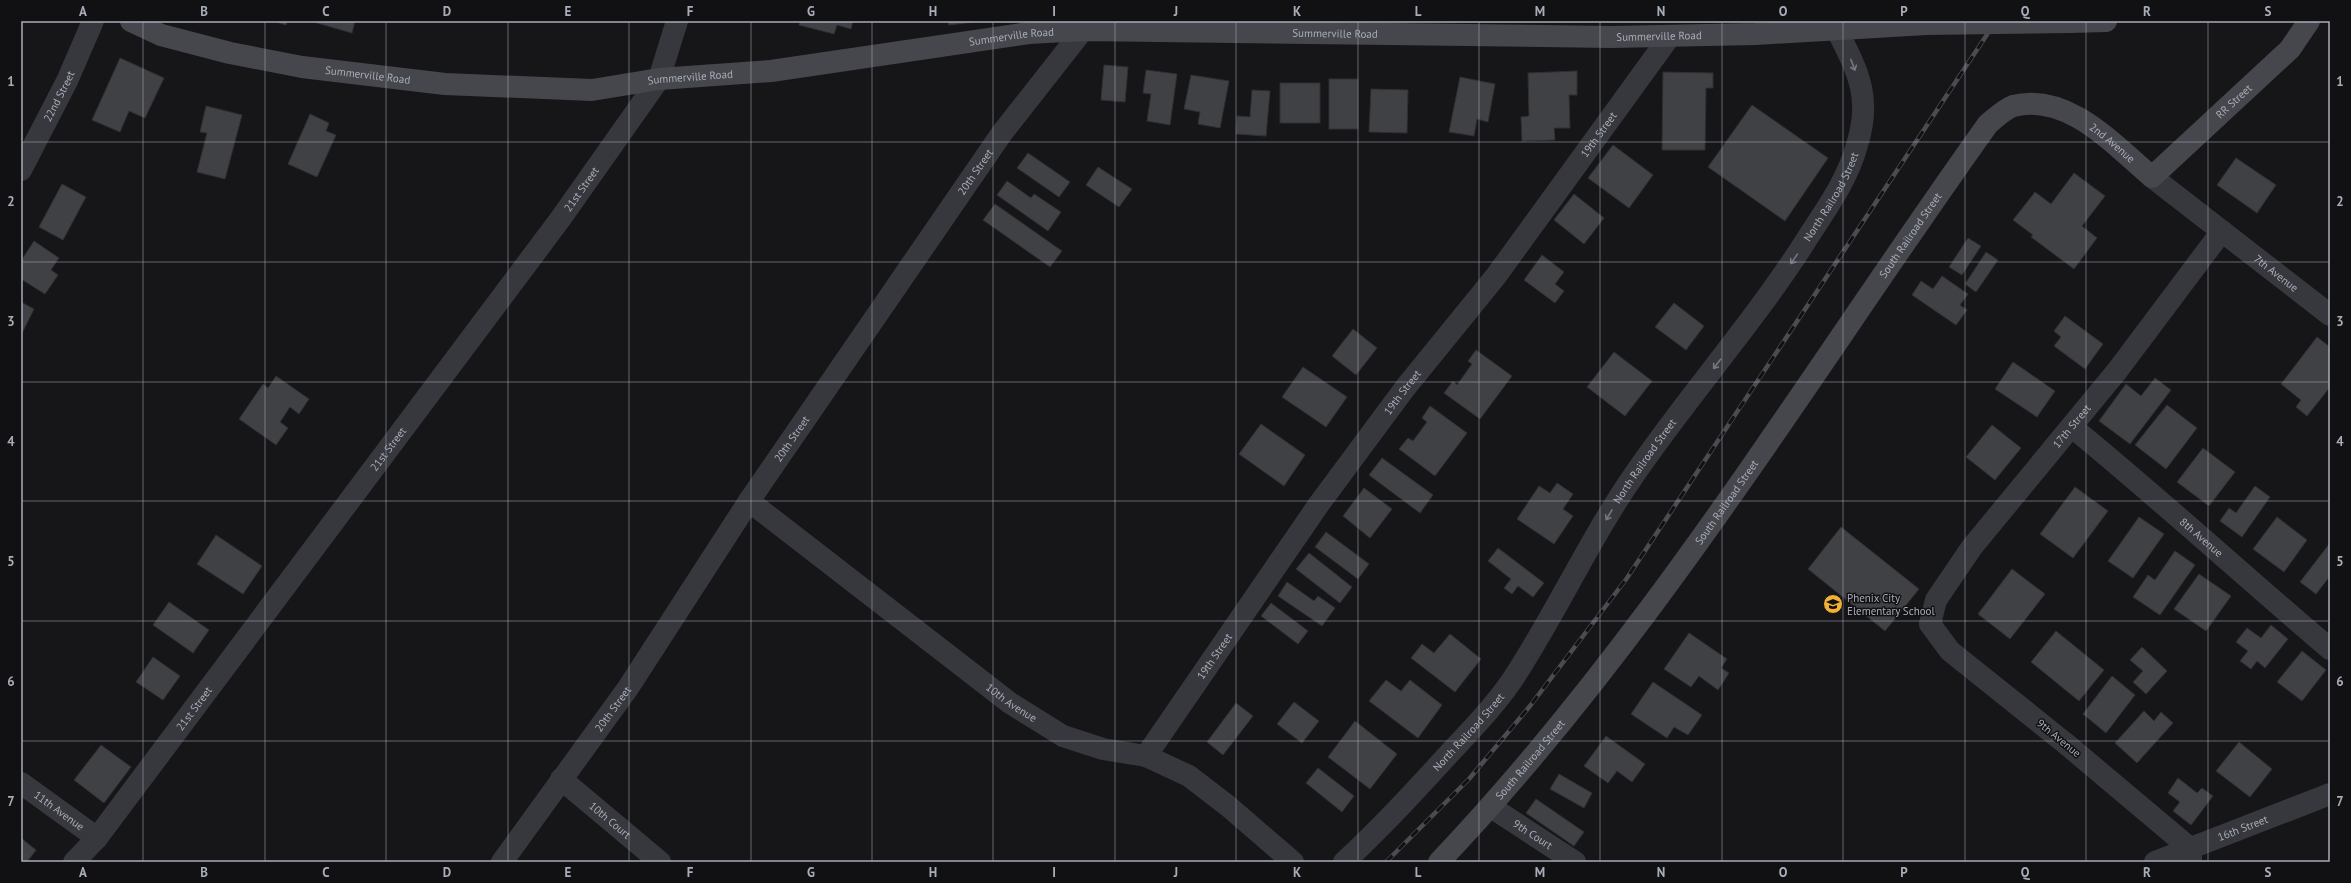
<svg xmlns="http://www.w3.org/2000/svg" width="2351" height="883" font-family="'PT Sans',sans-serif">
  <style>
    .building { fill: #404145; stroke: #303034 }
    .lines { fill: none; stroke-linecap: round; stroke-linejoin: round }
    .street { stroke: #37383d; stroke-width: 22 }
    .secondary { stroke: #45474d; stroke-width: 22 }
    .rail-casing { stroke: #4a4c52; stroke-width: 4.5 }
    .rail { stroke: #111113; stroke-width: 3; stroke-dasharray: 9; stroke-linecap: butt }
    .secondary-bridge { stroke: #45474d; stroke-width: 22 }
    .oneway { stroke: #757881 }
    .grid { fill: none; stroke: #a8adb8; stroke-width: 1; stroke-opacity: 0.55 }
    .labels { text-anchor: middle; stroke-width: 3; stroke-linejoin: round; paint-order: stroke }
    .street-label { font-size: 11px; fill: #a8adb8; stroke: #111113 }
    .poi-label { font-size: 11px; fill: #a8adb8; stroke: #111113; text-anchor: start }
    .neatline { fill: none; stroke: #a8adb8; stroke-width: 1.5 }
    .grid-label { font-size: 13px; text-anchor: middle; font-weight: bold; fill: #a8adb8 }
  </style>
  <rect width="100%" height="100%" fill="#161618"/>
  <g class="building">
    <polygon points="273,21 287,21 286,25"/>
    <polygon points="310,21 355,21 352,33"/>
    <polygon points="800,21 853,21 851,29 837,25 834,34 799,25"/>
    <polygon points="948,21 974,21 974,22 949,25"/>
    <polygon points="120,58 164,78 145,118 129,111 120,132 92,120"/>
    <polygon points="1104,65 1128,67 1125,102 1101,100"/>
    <polygon points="1146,70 1177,74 1170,125 1147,121 1151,94 1143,93"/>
    <polygon points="1577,71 1577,95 1569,95 1570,128 1554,128 1555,140 1522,141 1521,117 1529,116 1528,73"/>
    <polygon points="1663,72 1713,73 1713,88 1706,88 1705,150 1662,150"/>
    <polygon points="1191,75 1229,81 1220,128 1198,124 1200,112 1184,109"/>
    <polygon points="1460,77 1495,84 1488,122 1477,119 1474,136 1449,132"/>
    <rect x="1329" y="79" width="29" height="50"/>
    <rect x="1280" y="83" width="40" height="40"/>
    <polygon points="1371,89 1408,90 1407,133 1369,132"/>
    <polygon points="1252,90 1270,91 1266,136 1236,134 1237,116 1250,117"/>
    <polygon points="1752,105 1828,158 1785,221 1708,167"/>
    <polygon points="206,106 242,115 225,179 197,172 207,133 200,132"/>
    <polygon points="310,114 329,123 326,131 336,135 317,177 288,164"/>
    <polygon points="1613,145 1653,175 1629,208 1588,178"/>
    <polygon points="1028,153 1070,182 1059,197 1017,168"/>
    <polygon points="2236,158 2276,185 2257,213 2217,185"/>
    <polygon points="1098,167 1132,189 1119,207 1086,185"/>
    <polygon points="2074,173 2105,196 2082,226 2097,238 2074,269 2031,237 2033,235 2013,220 2035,192 2051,204"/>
    <polygon points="1007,181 1031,198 1034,194 1061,212 1048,231 997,195"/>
    <polygon points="62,184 86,197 63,240 39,227"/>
    <polygon points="1574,194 1604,218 1584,244 1554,220"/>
    <polygon points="995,204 1062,251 1050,267 983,220"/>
    <polygon points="1968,238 1981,246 1962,275 1949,267"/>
    <polygon points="34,241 59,258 51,270 58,275 45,294 21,279 21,261"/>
    <polygon points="1986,252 1998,260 1976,292 1965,284"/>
    <polygon points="1542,255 1564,272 1555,284 1564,291 1555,303 1524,280"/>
    <polygon points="1942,276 1968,294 1960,305 1967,310 1956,325 1912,295 1921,281 1933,289"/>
    <polygon points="21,302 34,309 21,335"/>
    <polygon points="1674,303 1704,326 1686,350 1655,327"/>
    <polygon points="2065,316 2103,344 2085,369 2054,346 2061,337 2054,331"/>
    <polygon points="1353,329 1377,348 1356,375 1332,356"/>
    <polygon points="2317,337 2330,347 2330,387 2307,416 2296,407 2301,400 2281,384"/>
    <polygon points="1476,350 1512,376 1480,419 1444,393 1453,381 1457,385 1472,364 1468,361"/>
    <polygon points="1614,352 1652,381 1625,416 1587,387"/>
    <polygon points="2013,362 2055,391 2037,417 1995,389"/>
    <polygon points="1303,367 1347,397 1326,427 1282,397"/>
    <polygon points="276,376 309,399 299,414 290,407 280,422 288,428 276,445 239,419 263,384 268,388"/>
    <polygon points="2155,378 2171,390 2130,444 2099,421 2126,384 2141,396"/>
    <polygon points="2167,405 2197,428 2166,469 2135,445"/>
    <polygon points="1430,406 1467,433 1435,476 1399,449 1408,438 1413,441 1427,422 1422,418"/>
    <polygon points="1261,424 1305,455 1284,486 1239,454"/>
    <polygon points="1992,425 2021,448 1995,480 1966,457"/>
    <polygon points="2203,448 2235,472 2209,506 2177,482"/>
    <polygon points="1382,458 1433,495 1420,513 1369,475"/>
    <polygon points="1557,483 1573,494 1563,509 1573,516 1554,544 1517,519 1539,486 1550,493"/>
    <polygon points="2255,486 2270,497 2242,537 2220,521 2229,508 2236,513"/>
    <polygon points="2075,487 2108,511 2073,558 2040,534"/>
    <polygon points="1364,488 1392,509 1370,538 1343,516"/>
    <polygon points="2139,517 2164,534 2133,578 2108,561"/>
    <polygon points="2277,517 2307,540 2284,572 2253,549"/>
    <polygon points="1841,527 1919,589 1885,631 1808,569"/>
    <polygon points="1326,532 1369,564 1358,579 1315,547"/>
    <polygon points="216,535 262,566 243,594 197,564"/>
    <polygon points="2330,543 2330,576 2316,594 2300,582"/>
    <polygon points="1498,548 1544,583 1533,597 1518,586 1512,594 1504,588 1511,579 1488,561"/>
    <polygon points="2175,551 2195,565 2160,615 2133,597 2148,575 2155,580"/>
    <polygon points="1309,553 1352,587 1340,603 1296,569"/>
    <polygon points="2012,569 2045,594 2010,639 1978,614"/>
    <polygon points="2199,574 2231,596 2206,631 2174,609"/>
    <polygon points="1287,582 1314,601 1318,596 1335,608 1322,626 1278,596"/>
    <polygon points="169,602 209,630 193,653 153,625"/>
    <polygon points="1271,603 1308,631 1298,644 1261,616"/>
    <polygon points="2271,625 2288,639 2265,668 2257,661 2251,669 2240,661 2248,651 2236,642 2247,628 2261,638"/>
    <polygon points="2056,631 2104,670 2079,701 2031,662"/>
    <polygon points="1689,633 1727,659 1721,668 1729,673 1718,690 1699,676 1691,687 1664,669"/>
    <polygon points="1450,634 1481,659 1455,692 1411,658 1422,644 1434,653"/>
    <polygon points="2142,647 2167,671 2146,694 2133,682 2143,671 2130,660"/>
    <polygon points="2302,651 2326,670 2302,701 2277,682"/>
    <polygon points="153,657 180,676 163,700 136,682"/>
    <polygon points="2112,676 2135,695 2106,733 2083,714"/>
    <polygon points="1386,680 1401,691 1410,680 1442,705 1418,738 1369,701"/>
    <polygon points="1653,682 1702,715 1688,735 1674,727 1667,738 1631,714"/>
    <polygon points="1294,702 1319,721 1302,743 1277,724"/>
    <polygon points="1236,703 1253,716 1223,755 1207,742"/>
    <polygon points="2144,711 2154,721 2161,712 2173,723 2137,763 2115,743"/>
    <polygon points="1355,721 1397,754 1370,789 1328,757"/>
    <polygon points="1606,736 1645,764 1632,782 1617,771 1608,783 1584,766"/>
    <polygon points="2239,742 2272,769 2250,797 2216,771"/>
    <polygon points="101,745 131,767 104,803 74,780"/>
    <polygon points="1318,768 1354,796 1342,812 1306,783"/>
    <polygon points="1559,774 1592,793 1584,808 1550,789"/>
    <polygon points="2178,778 2197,793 2202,788 2213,796 2191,825 2173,811 2180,802 2168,793"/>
    <polygon points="1536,799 1584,832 1574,846 1526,813"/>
    <polygon points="21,838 36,850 27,862 21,862"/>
  </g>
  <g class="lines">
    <g class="street">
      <path id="s1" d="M 21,170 L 67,81 L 93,21"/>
      <path id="s2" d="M 2152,177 L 2330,315"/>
      <path id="s3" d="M 2072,427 C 2160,499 2244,576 2330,649"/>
      <path id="s4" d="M 749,501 L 1010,703 L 1063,736 L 1103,749 L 1146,756 L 1189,776 L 1228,806 L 1293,862"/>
      <path id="s5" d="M 1146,756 L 1319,504 L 1405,388 L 1496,276 L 1670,36"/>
      <path id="s6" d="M 561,779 L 660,862"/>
      <path id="s7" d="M 21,783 L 97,838"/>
      <path id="s8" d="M 1491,807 L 1575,862"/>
      <path id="s9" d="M 74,862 L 97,838 L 561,218 L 659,79 L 677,21"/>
      <path id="s10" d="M 502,862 L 628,688 L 749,501 L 1002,133 L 1090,21"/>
      <path id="s11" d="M 1344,862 C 1380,829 1413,793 1446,757 C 1471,730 1499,702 1518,671 C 1559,607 1591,537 1634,475 C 1690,393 1757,319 1810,234 C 1829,205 1848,178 1857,145 C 1872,97 1858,72 1837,30"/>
      <path id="s12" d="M 2155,862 L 2330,794"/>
      <path id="s13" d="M 2191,862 L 2191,849 L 2065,743 L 1950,651 L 1930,624 L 1936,600 L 1972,547 L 2117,371 L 2222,231"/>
    </g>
    <g class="secondary">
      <path id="s14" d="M 131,21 L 161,35 L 230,53 L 302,67 L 445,84 L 592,90 L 659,79 L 771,71 L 1029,33 L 1083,30 L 1612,37 L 1755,34 L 1926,24"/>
      <polyline points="2070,22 2106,21"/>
      <path id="s15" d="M 1439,862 C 1651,639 1810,373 1988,124 C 1995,118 2005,109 2013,106 C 2068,92 2114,145 2152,177 L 2290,49 L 2309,21"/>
    </g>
    <defs>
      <polyline id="rail" points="1386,862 1469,779 1530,706 1627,578 1996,21"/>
    </defs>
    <use href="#rail" class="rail-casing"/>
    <use href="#rail" class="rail"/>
    <polyline class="secondary-bridge" points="1926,24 2070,22"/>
  </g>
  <defs><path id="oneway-shaft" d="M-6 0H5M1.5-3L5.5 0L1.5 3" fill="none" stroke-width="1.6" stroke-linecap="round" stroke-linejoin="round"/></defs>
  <g class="oneway">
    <use href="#oneway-shaft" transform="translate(1853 65) rotate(69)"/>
    <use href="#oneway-shaft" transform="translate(1794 259) rotate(125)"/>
    <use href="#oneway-shaft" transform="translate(1717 364) rotate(127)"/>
    <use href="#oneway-shaft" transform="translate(1609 515) rotate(121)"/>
  </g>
  <path class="grid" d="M 143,21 L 143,862M 265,21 L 265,862M 386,21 L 386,862M 508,21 L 508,862M 629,21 L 629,862M 751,21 L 751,862M 872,21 L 872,862M 993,21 L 993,862M 1115,21 L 1115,862M 1236,21 L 1236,862M 1358,21 L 1358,862M 1479,21 L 1479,862M 1600,21 L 1600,862M 1722,21 L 1722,862M 1843,21 L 1843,862M 1965,21 L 1965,862M 2086,21 L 2086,862M 2208,21 L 2208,862M 21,142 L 2330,142M 21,262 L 2330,262M 21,382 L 2330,382M 21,501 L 2330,501M 21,621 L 2330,621M 21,741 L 2330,741"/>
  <defs>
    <symbol id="school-disc" viewBox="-11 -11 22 22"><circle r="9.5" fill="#f2b134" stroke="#111113"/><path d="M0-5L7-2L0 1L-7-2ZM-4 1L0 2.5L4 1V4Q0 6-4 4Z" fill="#111"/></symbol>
  </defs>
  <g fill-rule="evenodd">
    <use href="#school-disc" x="1822" y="593" width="22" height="22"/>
  </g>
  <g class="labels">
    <g class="street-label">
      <text dy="4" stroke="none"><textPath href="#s14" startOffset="1216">Summerville Road</textPath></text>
      <text dy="4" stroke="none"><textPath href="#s14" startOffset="1540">Summerville Road</textPath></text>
      <text dy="4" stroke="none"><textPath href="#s14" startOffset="892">Summerville Road</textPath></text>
      <text dy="4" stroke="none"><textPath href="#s14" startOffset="244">Summerville Road</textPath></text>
      <text dy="4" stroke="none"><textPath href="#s14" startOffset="568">Summerville Road</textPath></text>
      <text dy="4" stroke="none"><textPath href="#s1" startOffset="83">22nd Street</textPath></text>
      <text dy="4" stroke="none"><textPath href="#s15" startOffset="1226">RR Street</textPath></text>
      <text dy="4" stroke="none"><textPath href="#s5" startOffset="769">19th Street</textPath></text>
      <text dy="4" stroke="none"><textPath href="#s15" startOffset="1062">2nd Avenue</textPath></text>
      <text dy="4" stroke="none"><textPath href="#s10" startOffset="837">20th Street</textPath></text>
      <text dy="4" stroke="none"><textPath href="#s9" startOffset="843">21st Street</textPath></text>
      <text dy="4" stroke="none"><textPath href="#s11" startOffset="828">North Railroad Street</textPath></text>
      <text dy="4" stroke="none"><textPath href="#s15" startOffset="785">South Railroad Street</textPath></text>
      <text dy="4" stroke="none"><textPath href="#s2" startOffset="157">7th Avenue</textPath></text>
      <text dy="4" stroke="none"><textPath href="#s5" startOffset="445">19th Street</textPath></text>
      <text dy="4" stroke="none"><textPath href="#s13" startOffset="604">17th Street</textPath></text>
      <text dy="4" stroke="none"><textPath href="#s10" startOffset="513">20th Street</textPath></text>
      <text dy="4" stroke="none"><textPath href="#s9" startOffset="519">21st Street</textPath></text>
      <text dy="4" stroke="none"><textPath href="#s11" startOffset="504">North Railroad Street</textPath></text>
      <text dy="4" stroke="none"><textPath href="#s15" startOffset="461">South Railroad Street</textPath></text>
      <text dy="4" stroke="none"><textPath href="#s3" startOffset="170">8th Avenue</textPath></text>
      <text dy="4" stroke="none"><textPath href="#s5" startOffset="121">19th Street</textPath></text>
      <text dy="4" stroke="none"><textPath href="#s4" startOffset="331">10th Avenue</textPath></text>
      <text dy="4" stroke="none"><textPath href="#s10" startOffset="189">20th Street</textPath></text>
      <text dy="4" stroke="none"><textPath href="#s9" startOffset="195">21st Street</textPath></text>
      <text dy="4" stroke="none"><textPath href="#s11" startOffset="180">North Railroad Street</textPath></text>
      <text transform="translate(2059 738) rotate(39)" y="4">9th Avenue</text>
      <text dy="4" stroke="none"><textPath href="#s15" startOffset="137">South Railroad Street</textPath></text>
      <text dy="4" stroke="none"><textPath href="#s7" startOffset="47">11th Avenue</textPath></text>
      <text dy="4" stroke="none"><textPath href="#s6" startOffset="64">10th Court</textPath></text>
      <text dy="4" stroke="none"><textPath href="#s12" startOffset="94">16th Street</textPath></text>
      <text dy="4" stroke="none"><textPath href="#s8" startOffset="50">9th Court</textPath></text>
    </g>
    <g class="poi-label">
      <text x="1847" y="602">Phenix City<tspan x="1847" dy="13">Elementary School</tspan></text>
    </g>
  </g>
  <rect width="2351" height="883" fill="none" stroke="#111113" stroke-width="44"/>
  <rect x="22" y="22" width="2307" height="839" class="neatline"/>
  <g class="grid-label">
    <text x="83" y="16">A</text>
    <text x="204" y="16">B</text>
    <text x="326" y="16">C</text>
    <text x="447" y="16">D</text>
    <text x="568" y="16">E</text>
    <text x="690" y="16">F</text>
    <text x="811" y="16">G</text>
    <text x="933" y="16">H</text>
    <text x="1054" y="16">I</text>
    <text x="1176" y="16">J</text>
    <text x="1297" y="16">K</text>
    <text x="1418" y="16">L</text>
    <text x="1540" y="16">M</text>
    <text x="1661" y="16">N</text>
    <text x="1783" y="16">O</text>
    <text x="1904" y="16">P</text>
    <text x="2025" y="16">Q</text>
    <text x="2147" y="16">R</text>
    <text x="2268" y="16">S</text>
    <text x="11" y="86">1</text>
    <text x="2340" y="86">1</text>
    <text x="11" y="206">2</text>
    <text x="2340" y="206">2</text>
    <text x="11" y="326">3</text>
    <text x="2340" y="326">3</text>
    <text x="11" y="446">4</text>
    <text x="2340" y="446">4</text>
    <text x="11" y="566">5</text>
    <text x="2340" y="566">5</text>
    <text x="11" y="686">6</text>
    <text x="2340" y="686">6</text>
    <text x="11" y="806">7</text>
    <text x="2340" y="806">7</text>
    <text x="83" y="877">A</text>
    <text x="204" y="877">B</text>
    <text x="326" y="877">C</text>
    <text x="447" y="877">D</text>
    <text x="568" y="877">E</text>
    <text x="690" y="877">F</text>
    <text x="811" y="877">G</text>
    <text x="933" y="877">H</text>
    <text x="1054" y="877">I</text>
    <text x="1176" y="877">J</text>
    <text x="1297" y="877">K</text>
    <text x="1418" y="877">L</text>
    <text x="1540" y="877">M</text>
    <text x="1661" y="877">N</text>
    <text x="1783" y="877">O</text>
    <text x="1904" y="877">P</text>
    <text x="2025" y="877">Q</text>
    <text x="2147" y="877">R</text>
    <text x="2268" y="877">S</text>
  </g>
</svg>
